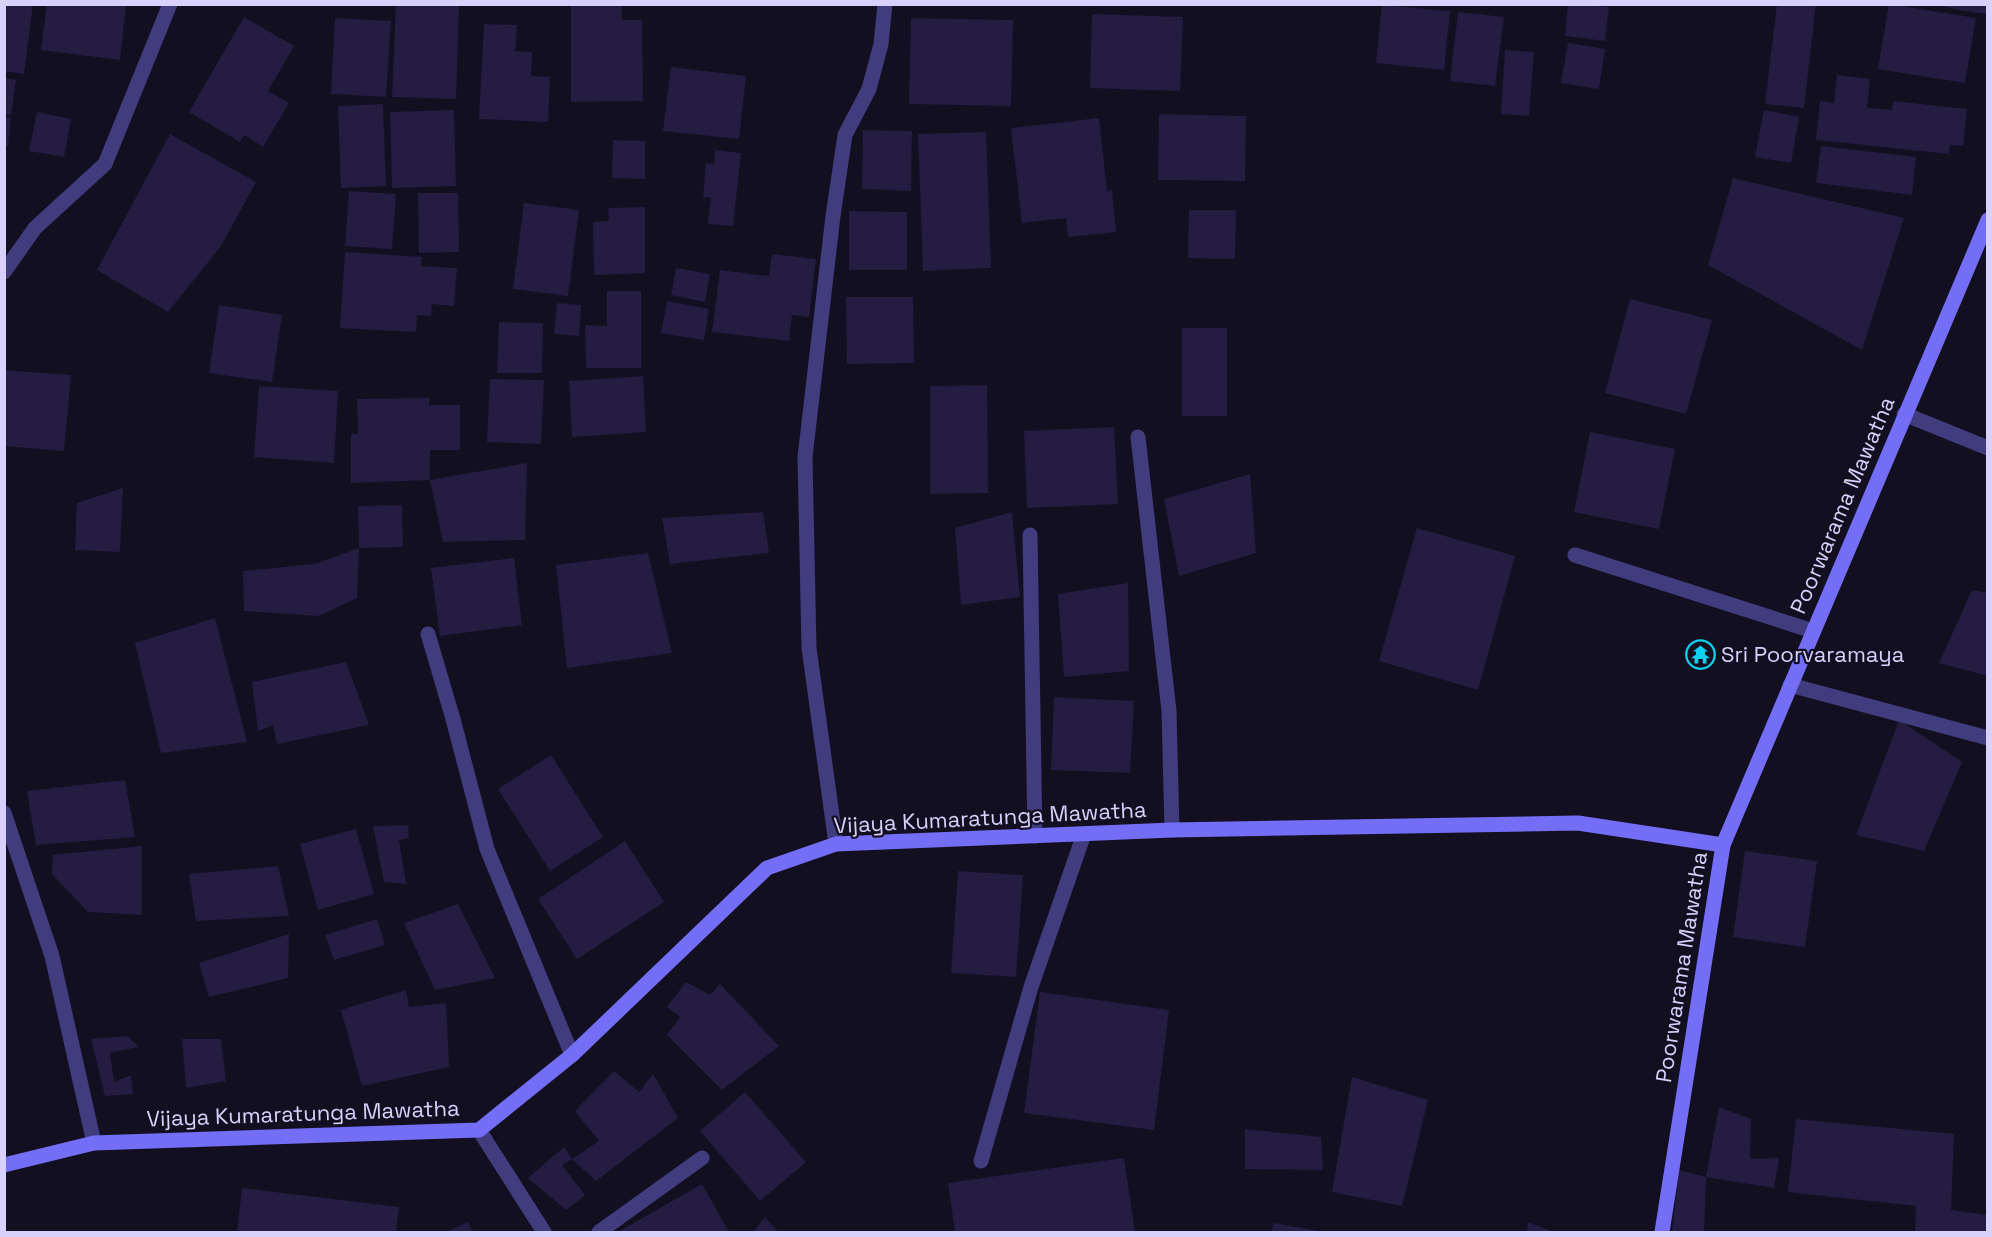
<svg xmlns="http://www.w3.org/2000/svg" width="1992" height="1237" font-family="'Space Grotesk',sans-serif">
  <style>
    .building { fill: #241c41 }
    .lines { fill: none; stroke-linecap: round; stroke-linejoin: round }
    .lane { stroke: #403c7d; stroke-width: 15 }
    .street { stroke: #403c7d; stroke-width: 15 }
    .secondary { stroke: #746ef7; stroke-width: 15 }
    .labels { text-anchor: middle; stroke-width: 4.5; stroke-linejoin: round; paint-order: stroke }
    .street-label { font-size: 22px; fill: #d7d1fc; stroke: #120f21 }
    .poi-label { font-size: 22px; fill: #d7d1fc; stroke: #120f21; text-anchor: start }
  </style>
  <rect width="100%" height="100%" fill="#120f21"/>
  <g class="building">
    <polygon points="4,4 33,4 24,74 4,71"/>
    <polygon points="47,4 126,4 120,60 41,50"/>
    <polygon points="396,4 459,4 456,99 392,97"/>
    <polygon points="571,4 622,4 622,20 642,20 643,101 571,102"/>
    <polygon points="1568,4 1609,7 1605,41 1565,36"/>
    <polygon points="1777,4 1816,4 1804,108 1765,104"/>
    <polygon points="1889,4 1976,18 1965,83 1878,69"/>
    <polygon points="1935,4 1988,4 1988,11 1987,14 1959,10"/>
    <polygon points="1382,5 1450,11 1444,70 1376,63"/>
    <polygon points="1458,12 1504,17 1495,86 1450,81"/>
    <polygon points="1092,14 1183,17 1180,91 1090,88"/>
    <polygon points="244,17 294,46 268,91 289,103 263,147 244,135 240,142 189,112"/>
    <polygon points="335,18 391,21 386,97 331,94"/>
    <polygon points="911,18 1013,20 1011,106 909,104"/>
    <polygon points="484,24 517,25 515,51 532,52 531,76 550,77 548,122 479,119"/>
    <polygon points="1568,43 1605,49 1599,89 1561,83"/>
    <polygon points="1505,50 1534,52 1529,116 1501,114"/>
    <polygon points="671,67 746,76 739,139 663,131"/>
    <polygon points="1837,75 1870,79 1867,108 1892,110 1893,101 1967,109 1963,146 1950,145 1949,154 1816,140 1820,101 1834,103"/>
    <polygon points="4,78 16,80 11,115 4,114"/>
    <polygon points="383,104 386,186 341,188 338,106"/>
    <polygon points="454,110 456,186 392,188 390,112"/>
    <polygon points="1764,110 1799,117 1791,163 1755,157"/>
    <polygon points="37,112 71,119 64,157 29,151"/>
    <polygon points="1159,114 1246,116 1245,181 1158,180"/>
    <polygon points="4,117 11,118 8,146 4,145"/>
    <polygon points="1099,118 1107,191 1112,190 1116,232 1068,237 1066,218 1022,223 1011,128"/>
    <polygon points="863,130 912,131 911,191 862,189"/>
    <polygon points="986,132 991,268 923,271 918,134"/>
    <polygon points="170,134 256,182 221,246 168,312 97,270"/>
    <polygon points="613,140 645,141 645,179 612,178"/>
    <polygon points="1821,146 1916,157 1912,195 1816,183"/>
    <polygon points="715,150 741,153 733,226 708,224 711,198 703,197 706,163 714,164"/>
    <polygon points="1733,178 1904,218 1862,350 1708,265"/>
    <polygon points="349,191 396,194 392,249 345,246"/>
    <polygon points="418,193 458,193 459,252 419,253"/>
    <polygon points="524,203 579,210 568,296 513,289"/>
    <polygon points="645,207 645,273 594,275 593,222 609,221 608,208"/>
    <polygon points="1189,210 1236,210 1235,259 1188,258"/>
    <polygon points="849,211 907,212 907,270 849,270"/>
    <polygon points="345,252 422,257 421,266 457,268 454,306 432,304 431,316 417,315 416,332 340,328"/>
    <polygon points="772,254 816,259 809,317 792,315 789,341 712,332 720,270 769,276"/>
    <polygon points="676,268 710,274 705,302 671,295"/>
    <polygon points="607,291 641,291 641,368 586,368 585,325 607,326"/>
    <polygon points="846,297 913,297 914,363 847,364"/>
    <polygon points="1630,299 1712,320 1686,414 1605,393"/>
    <polygon points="667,301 709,309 704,340 661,333"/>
    <polygon points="557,303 581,305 579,336 554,334"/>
    <polygon points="219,305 282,315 272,382 209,373"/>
    <polygon points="499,322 543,323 542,373 497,373"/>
    <rect x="1182" y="328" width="45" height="88"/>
    <polygon points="4,370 71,375 64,451 4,446"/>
    <polygon points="643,376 646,432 572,437 569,381"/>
    <polygon points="490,379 544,380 541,444 487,442"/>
    <polygon points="987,385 988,493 930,494 930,386"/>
    <polygon points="259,386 338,391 334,463 254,457"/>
    <polygon points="429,398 429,405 460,405 460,450 430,450 430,480 351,483 351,434 358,434 357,399"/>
    <polygon points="1114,427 1118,504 1027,508 1024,431"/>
    <polygon points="1590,432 1675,449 1659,529 1574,512"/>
    <polygon points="527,463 525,540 443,542 430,480"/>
    <polygon points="1250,474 1256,553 1179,576 1164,499"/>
    <polygon points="123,488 120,552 75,550 77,503"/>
    <polygon points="402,505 403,547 359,548 357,598 319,616 244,611 243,571 315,564 359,548 358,506"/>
    <polygon points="763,512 769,553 670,564 662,518"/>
    <polygon points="1012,512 1020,597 961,605 955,528"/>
    <polygon points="1417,528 1515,556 1478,690 1379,661"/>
    <polygon points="648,553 672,653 567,668 556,565"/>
    <polygon points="514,558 522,625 440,636 431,568"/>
    <polygon points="1128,583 1129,671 1064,677 1058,594"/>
    <polygon points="1972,590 1988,593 1988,676 1939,663"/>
    <polygon points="215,618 247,742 161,753 135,643"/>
    <polygon points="346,662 369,725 277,744 273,725 258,731 252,682"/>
    <polygon points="1054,697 1134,701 1130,773 1051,770"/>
    <polygon points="1899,720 1962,762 1924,851 1856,835"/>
    <polygon points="551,755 603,837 550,871 498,789"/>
    <polygon points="125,780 135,837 36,845 27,791"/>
    <polygon points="408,825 409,838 399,840 406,884 384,882 373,826"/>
    <polygon points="356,829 374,894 318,910 300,844"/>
    <polygon points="625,841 664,902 577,959 538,899"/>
    <polygon points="142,846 142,915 88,912 52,874 53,855"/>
    <polygon points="1745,851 1817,861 1805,947 1733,937"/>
    <polygon points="278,866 289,916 196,921 189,874"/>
    <polygon points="958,871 1023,875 1016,977 951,973"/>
    <polygon points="458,904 495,978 435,990 404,923"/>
    <polygon points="377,919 385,945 334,960 325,935"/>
    <polygon points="289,934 288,978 209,997 199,963"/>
    <polygon points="686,982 710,995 720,984 779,1046 722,1090 667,1035 680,1017 667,1007"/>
    <polygon points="406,990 409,1007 446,1003 449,1067 362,1086 341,1010"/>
    <polygon points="1040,992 1169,1010 1154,1130 1024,1113"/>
    <polygon points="128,1036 138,1047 110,1053 114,1082 131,1075 133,1094 105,1096 91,1039"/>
    <polygon points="182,1039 221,1039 226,1081 186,1088"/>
    <polygon points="614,1071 639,1092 653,1074 678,1118 596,1181 572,1159 599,1141 575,1111"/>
    <polygon points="1352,1077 1428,1100 1402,1206 1332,1192"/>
    <polygon points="745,1092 806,1162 760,1201 700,1131"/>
    <polygon points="1719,1107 1751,1119 1750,1159 1779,1158 1774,1188 1706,1177"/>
    <polygon points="1796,1119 1954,1134 1951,1210 1988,1215 1988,1232 1915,1232 1916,1206 1788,1192"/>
    <polygon points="1245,1129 1321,1137 1323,1170 1245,1169"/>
    <polygon points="564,1147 572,1159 562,1165 585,1195 566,1210 528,1178"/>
    <polygon points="1124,1158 1135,1232 955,1232 948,1183"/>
    <polygon points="1679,1170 1706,1177 1704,1232 1672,1232"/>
    <polygon points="702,1184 729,1232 618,1232"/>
    <polygon points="242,1188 399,1207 396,1232 237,1232"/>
    <polygon points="765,1217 778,1232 753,1232"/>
    <polygon points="468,1222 473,1232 446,1232"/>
    <polygon points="1528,1222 1554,1232 1527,1232"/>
    <polygon points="1273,1223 1319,1231 1319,1232 1272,1232"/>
  </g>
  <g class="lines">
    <g class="lane">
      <polyline points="1575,555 1813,631"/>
      <polyline points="981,1161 1031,987 1084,834"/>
    </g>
    <g class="street">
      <polyline points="4,272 35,228 105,164 170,4"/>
      <polyline points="1904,414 1988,448"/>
      <polyline points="1138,437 1169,711 1172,830"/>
      <polyline points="1030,535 1035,836"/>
      <polyline points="428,634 453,719 487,849 572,1055"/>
      <polyline points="1790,685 1988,738"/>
      <polyline points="4,813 52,956 94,1143"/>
      <polyline points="836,844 809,648 805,457 833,216 845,135 869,89 881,44 885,4"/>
      <polyline points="479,1130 544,1232"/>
      <polyline points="599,1232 702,1158"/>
    </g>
    <g class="secondary">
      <polyline points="4,1165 94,1143 479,1130 572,1055 767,868 836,844 1172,830 1578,823 1723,845"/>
      <polyline points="1662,1232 1723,845 1988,220"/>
    </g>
  </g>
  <defs>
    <symbol id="temple-ring" viewBox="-11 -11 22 22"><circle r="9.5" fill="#120f21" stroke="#0dd1ed" stroke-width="1.5"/><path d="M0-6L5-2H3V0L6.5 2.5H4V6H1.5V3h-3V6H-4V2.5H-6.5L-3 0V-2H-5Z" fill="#0dd1ed"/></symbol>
  </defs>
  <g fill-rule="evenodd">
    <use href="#temple-ring" x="1684" y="638" width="33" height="33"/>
  </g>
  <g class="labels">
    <g class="street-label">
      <text transform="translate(1842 505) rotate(-67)" y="8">Poorwarama Mawatha</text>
      <text transform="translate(990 817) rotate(-3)" y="8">Vijaya Kumaratunga Mawatha</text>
      <text transform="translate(1681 967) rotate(-81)" y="8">Poorwarama Mawatha</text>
      <text transform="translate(303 1113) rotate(-2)" y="8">Vijaya Kumaratunga Mawatha</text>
    </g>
    <g class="poi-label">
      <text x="1721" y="662">Sri Poorvaramaya</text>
    </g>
  </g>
  <rect width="1992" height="1237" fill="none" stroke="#d7d1fc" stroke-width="12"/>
</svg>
